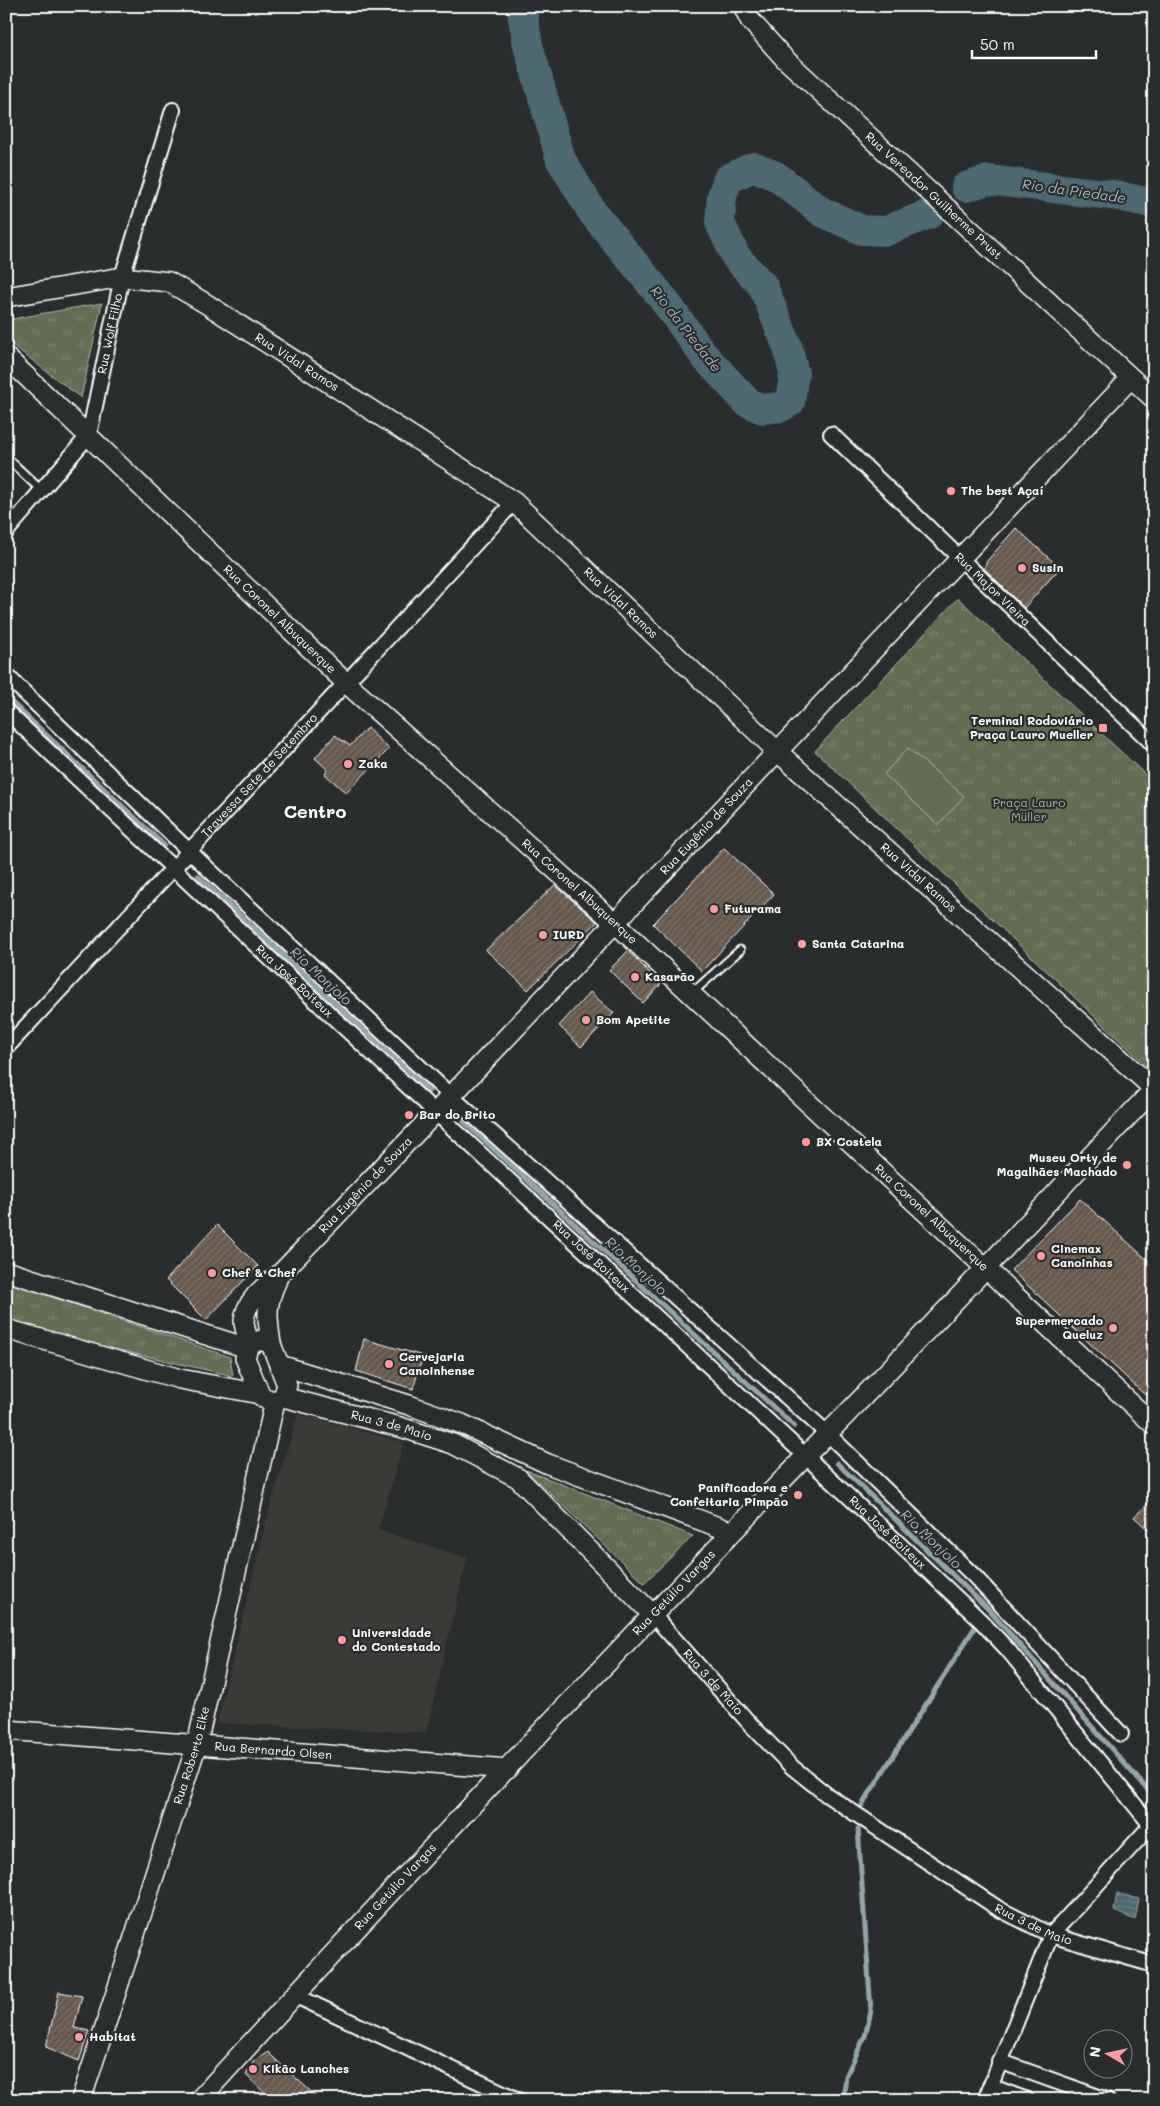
<svg xmlns="http://www.w3.org/2000/svg" width="1160" height="2106" font-family="Mali,sans-serif">
  <style>
    .built { fill: #3c3a37 }
    .grass { fill: url(#grass-tufts); stroke: #b2b6a9 }
    .pitch { fill: #646d53; stroke: #b2b6a9 }
    .water { fill: url(#water-rules); stroke: #94a5aa }
    .lines { fill: none; stroke-linecap: round; stroke-linejoin: round }
    .stream { stroke: #94a5aa; stroke-width: 5 }
    .river { stroke: #4d6972; stroke-width: 30 }
    .building { fill: url(#building-hatch); stroke: #fff }
    .lane-casing { stroke: #fff; stroke-width: 11 }
    .street-casing { stroke: #fff; stroke-width: 18 }
    .secondary-casing { stroke: #fff; stroke-width: 22 }
    .lane { stroke: #2a2d2e; stroke-width: 7 }
    .street { stroke: #2a2d2e; stroke-width: 14 }
    .secondary { stroke: #2a2d2e; stroke-width: 19 }
    .poi-dot { fill: #ff9aa2; stroke: #2a2d2e; stroke-width: 2 }
    .labels { text-anchor: middle; stroke-width: 4.5; stroke-linejoin: round; paint-order: stroke }
    .street-label { font-size: 12px; fill: #fff; stroke: #2a2d2e }
    .poi-label { font-size: 12px; font-weight: bold; fill: #fff; stroke: #2a2d2e; text-anchor: start }
    .park-label { font-size: 12px; fill: #b2b6a9; stroke: #2a2d2e }
    .water-label { font-size: 14px; font-style: italic; fill: #a6b4b8; stroke: #2a2d2e }
    .district-label { font-size: 18px; font-weight: bold; fill: #fff; stroke: #2a2d2e }
  </style>
  <defs>
    <pattern id="grass-tufts" width="24" height="20" patternUnits="userSpaceOnUse" patternTransform="scale(1.25)"><rect width="24" height="20" fill="#646d53"/><path d="M3 7l-1-3M5 7V3M7 7l1-3M15 17l-1-3M17 17v-4M19 17l1-3" fill="none" stroke="#7b836d"/></pattern>
    <pattern id="water-rules" width="6" height="5" patternUnits="userSpaceOnUse" patternTransform="scale(1.25)"><rect width="6" height="5" fill="#4d6972"/><path d="M0 2.5h6" fill="none" stroke="#688087"/></pattern>
    <pattern id="building-hatch" width="6" height="6" patternUnits="userSpaceOnUse" patternTransform="scale(1.25)"><rect width="6" height="6" fill="#66594c"/><path d="M-1 1l2-2M0 6l6-6M5 7l2-2" fill="none" stroke="#7d7267"/></pattern>
  </defs>
  <rect width="100%" height="100%" fill="#2a2d2e"/>
  <filter id="ink" filterUnits="userSpaceOnUse"><feTurbulence type="fractalNoise" baseFrequency=".02" numOctaves="2"/><feDisplacementMap in="SourceGraphic" scale="10" xChannelSelector="R" yChannelSelector="G"/><feConvolveMatrix kernelMatrix="1 2 1 2 8 2 1 2 1" color-interpolation-filters="sRGB"/></filter>
  <g filter="url(#ink)">
    <polygon class="built" points="298,1414 404,1442 378,1530 467,1558 426,1733 217,1723 269,1510"/>
    <g class="grass">
      <polygon points="102,303 81,398 6,340 6,320"/>
      <polygon points="958,598 1154,783 1154,1073 815,751"/>
      <polygon points="6,1275 38,1292 230,1357 233,1376 9,1325 6,1322"/>
      <polygon points="526,1470 693,1536 644,1583"/>
    </g>
    <polygon class="pitch" points="908,748 964,796 938,825 884,774"/>
    <polygon class="water" points="1117,1893 1139,1899 1135,1920 1114,1911"/>
    <g class="lines">
      <g class="stream">
        <polyline points="6,697 164,845"/>
        <polyline points="198,876 429,1091"/>
        <polyline points="464,1122 794,1426"/>
        <polyline points="837,1463 988,1609 1154,1797"/>
        <polyline points="862,1805 975,1627"/>
        <polyline points="843,2100 846,2076 865,2036 871,2011 858,1829"/>
      </g>
      <g class="river">
        <polyline points="521,6 528,45 561,160 593,213 661,296 706,358 747,402 762,409 781,407 790,402 794,374 788,348 763,286 736,257 720,223 722,196 728,179 753,167 776,176 822,212 862,230 886,231 929,214"/>
        <polyline points="966,187 988,180 1119,196 1154,204"/>
      </g>
    </g>
    <g class="building">
      <polygon points="1016,528 1060,568 1024,608 984,568 987,561"/>
      <polygon points="367,728 389,749 346,793 325,774 328,770 315,758 335,735 350,746"/>
      <polygon points="724,848 774,894 702,971 653,924"/>
      <polygon points="555,885 597,922 528,990 486,950"/>
      <polygon points="628,951 661,984 643,1003 609,970"/>
      <polygon points="590,992 614,1013 581,1047 559,1026"/>
      <polygon points="1080,1199 1154,1266 1154,1386 1145,1395 1011,1270"/>
      <polygon points="217,1225 258,1266 206,1320 166,1280"/>
      <polygon points="364,1339 423,1356 413,1389 356,1371"/>
      <polygon points="1154,1498 1154,1535 1134,1517"/>
      <polygon points="59,1992 82,1996 74,2028 89,2031 79,2061 46,2047"/>
      <polygon points="268,2052 274,2058 320,2100 272,2100 246,2075 254,2061"/>
    </g>
    <g class="lines">
      <defs>
        <g id="lane">
          <polyline points="6,457 42,491"/>
          <polyline points="691,994 740,950"/>
        </g>
        <g id="street">
          <path id="s1" d="M 831,434 L 1154,745"/>
          <path id="s2" d="M 6,532 L 89,435 L 122,277 L 173,110"/>
          <polyline points="6,675 189,851 451,1096 828,1434 975,1577 1121,1734"/>
          <path id="s3" d="M 6,711 C 329,1017 658,1315 981,1621 L 1008,1650 L 1151,1825"/>
          <path id="s4" d="M 6,1048 L 514,502"/>
          <path id="s5" d="M 653,1615 L 751,1725 L 792,1767 L 827,1795 L 999,1909 L 1051,1935 L 1154,1965"/>
          <polyline points="294,1995 518,2100"/>
          <polyline points="999,2061 1107,2100"/>
          <polyline points="990,2086 1027,2100"/>
          <polyline points="985,2100 1051,1935 1154,1822"/>
        </g>
        <g id="secondary">
          <path id="s6" d="M 743,6 L 750,20 L 785,59 L 1154,399"/>
          <path id="s7" d="M 6,297 L 122,277 L 169,282 L 205,303 L 514,502 L 778,752 L 1154,1089"/>
          <path id="s8" d="M 6,357 L 346,683 L 615,923 L 1154,1425"/>
          <polyline points="6,1271 247,1348"/>
          <polyline points="6,1329 180,1379 260,1394"/>
          <polygon points="261,1340 271,1344 287,1385 283,1397 275,1401 263,1398 260,1394 245,1358 249,1345"/>
          <path d="M 271,1344 C 267,1316 265,1306 277,1280"/>
          <path id="s9" d="M 249,1345 C 248,1337 244,1328 244,1321 C 245,1301 265,1286 280,1274 L 435,1113 L 1131,378"/>
          <polyline points="280,1365 409,1405 462,1424 548,1464 732,1532"/>
          <path id="s10" d="M 283,1397 L 400,1427 L 453,1444 L 518,1478 L 653,1615"/>
          <path id="s11" d="M 6,1730 L 508,1769"/>
          <path id="s12" d="M 81,2100 L 197,1744 L 275,1401"/>
          <path id="s13" d="M 199,2100 C 404,1874 615,1653 827,1434 C 938,1321 1045,1204 1154,1089"/>
        </g>
      </defs>
      <use href="#lane" class="lane-casing"/>
      <use href="#street" class="street-casing"/>
      <use href="#secondary" class="secondary-casing"/>
      <use href="#lane" class="lane"/>
      <use href="#street" class="street"/>
      <use href="#secondary" class="secondary"/>
    </g>
  </g>
  <g class="poi-dot">
    <circle cx="951" cy="491" r="5"/>
    <circle cx="1022" cy="568" r="5"/>
    <rect x="1098" y="723" width="10" height="10" rx="2.5"/>
    <circle cx="348" cy="764" r="5"/>
    <circle cx="714" cy="909" r="5"/>
    <circle cx="543" cy="935" r="5"/>
    <circle cx="802" cy="944" r="5"/>
    <circle cx="635" cy="977" r="5"/>
    <circle cx="586" cy="1020" r="5"/>
    <circle cx="409" cy="1115" r="5"/>
    <circle cx="806" cy="1142" r="5"/>
    <circle cx="1127" cy="1165" r="5"/>
    <circle cx="1041" cy="1256" r="5"/>
    <circle cx="212" cy="1273" r="5"/>
    <circle cx="1113" cy="1328" r="5"/>
    <circle cx="389" cy="1364" r="5"/>
    <circle cx="798" cy="1495" r="5"/>
    <circle cx="342" cy="1640" r="5"/>
    <circle cx="79" cy="2037" r="5"/>
    <circle cx="253" cy="2069" r="5"/>
  </g>
  <g class="labels">
    <g class="street-label">
      <text dy="4" stroke="none"><textPath href="#s6" startOffset="270">Rua Vereador Guilherme Prust</textPath></text>
      <text dy="4" stroke="none"><textPath href="#s2" startOffset="231">Rua Wolf Filho</textPath></text>
      <text dy="4" stroke="none"><textPath href="#s7" startOffset="316">Rua Vidal Ramos</textPath></text>
      <text dy="4" stroke="none"><textPath href="#s1" startOffset="224">Rua Major Vieira</textPath></text>
      <text dy="4" stroke="none"><textPath href="#s7" startOffset="721">Rua Vidal Ramos</textPath></text>
      <text dy="4" stroke="none"><textPath href="#s8" startOffset="379">Rua Coronel Albuquerque</textPath></text>
      <text dy="4" stroke="none"><textPath href="#s4" startOffset="372">Travessa Sete de Setembro</textPath></text>
      <text dy="4" stroke="none"><textPath href="#s9" startOffset="704">Rua Eugênio de Souza</textPath></text>
      <text dy="4" stroke="none"><textPath href="#s7" startOffset="1126">Rua Vidal Ramos</textPath></text>
      <text dy="4" stroke="none"><textPath href="#s8" startOffset="784">Rua Coronel Albuquerque</textPath></text>
      <text dy="4" stroke="none"><textPath href="#s3" startOffset="395">Rua José Boiteux</textPath></text>
      <text dy="4" stroke="none"><textPath href="#s9" startOffset="209">Rua Eugênio de Souza</textPath></text>
      <text dy="4" stroke="none"><textPath href="#s8" startOffset="1264">Rua Coronel Albuquerque</textPath></text>
      <text dy="4" stroke="none"><textPath href="#s3" startOffset="800">Rua José Boiteux</textPath></text>
      <text dy="4" stroke="none"><textPath href="#s10" startOffset="112">Rua 3 de Maio</textPath></text>
      <text dy="4" stroke="none"><textPath href="#s3" startOffset="1205">Rua José Boiteux</textPath></text>
      <text dy="4" stroke="none"><textPath href="#s13" startOffset="695">Rua Getúlio Vargas</textPath></text>
      <text dy="4" stroke="none"><textPath href="#s5" startOffset="90">Rua 3 de Maio</textPath></text>
      <text dy="4" stroke="none"><textPath href="#s11" startOffset="268">Rua Bernardo Olsen</textPath></text>
      <text dy="4" stroke="none"><textPath href="#s12" startOffset="362">Rua Roberto Elke</textPath></text>
      <text dy="4" stroke="none"><textPath href="#s13" startOffset="290">Rua Getúlio Vargas</textPath></text>
      <text dy="4" stroke="none"><textPath href="#s5" startOffset="495">Rua 3 de Maio</textPath></text>
    </g>
    <g class="poi-label">
      <text x="961" y="495">The best Açaí</text>
      <text x="1032" y="572">Susin</text>
      <text x="1093" y="725" text-anchor="end">Terminal Rodoviário<tspan x="1093" dy="14">Praça Lauro Mueller</tspan></text>
      <text x="358" y="768">Zaka</text>
      <text x="724" y="913">Futurama</text>
      <text x="553" y="939">IURD</text>
      <text x="812" y="948">Santa Catarina</text>
      <text x="645" y="981">Kasarão</text>
      <text x="596" y="1024">Bom Apetite</text>
      <text x="419" y="1119">Bar do Brito</text>
      <text x="816" y="1146">BX Costela</text>
      <text x="1117" y="1162" text-anchor="end">Museu Orty de<tspan x="1117" dy="14">Magalhães Machado</tspan></text>
      <text x="1051" y="1253">Cinemax<tspan x="1051" dy="14">Canoinhas</tspan></text>
      <text x="222" y="1277">Chef &amp; Chef</text>
      <text x="1103" y="1325" text-anchor="end">Supermercado<tspan x="1103" dy="14">Queluz</tspan></text>
      <text x="399" y="1361">Cervejaria<tspan x="399" dy="14">Canoinhense</tspan></text>
      <text x="788" y="1492" text-anchor="end">Panificadora e<tspan x="788" dy="14">Confeitaria Pimpão</tspan></text>
      <text x="352" y="1637">Universidade<tspan x="352" dy="14">do Contestado</tspan></text>
      <text x="89" y="2041">Habitat</text>
      <text x="263" y="2073">Kikão Lanches</text>
    </g>
    <g class="park-label">
      <text x="1029" y="807">Praça Lauro<tspan x="1029" dy="14">Müller</tspan></text>
    </g>
    <g class="water-label">
      <text transform="translate(1074 191) rotate(8)" y="5">Rio da Piedade</text>
      <text transform="translate(686 329) rotate(52)" y="5">Rio da Piedade</text>
      <text transform="translate(321 976) rotate(43)" y="5">Rio Monjolo</text>
      <text transform="translate(636 1266) rotate(43)" y="5">Rio Monjolo</text>
      <text transform="translate(931 1539) rotate(44)" y="5">Rio Monjolo</text>
    </g>
    <g class="district-label">
      <text x="315" y="818">Centro</text>
    </g>
  </g>
  <rect width="1160" height="2106" fill="none" stroke="#2a2d2e" stroke-width="25"/>
  <rect x="12" y="12" width="1135" height="2081" fill="none" stroke="#fff" stroke-width="2" filter="url(#ink)"/>
  <g transform="translate(1108 2054) rotate(279)"><circle r="24" fill="#2a2d2e" stroke="#7f8182"/>
  <path d="M0-4L9 19L0 12L-9 19Z" fill="#ff9aa2"/>
  <text y="-8" font-size="14" font-weight="bold" text-anchor="middle" fill="#ffffff">N</text>
  </g>
  <path d="M972 50v8h124v-8" fill="none" stroke="#ffffff" stroke-width="2.5"/>
  <text x="980" y="50" font-size="15" fill="#ffffff" stroke="#2a2d2e" stroke-width="4" paint-order="stroke">50 m</text>
</svg>
